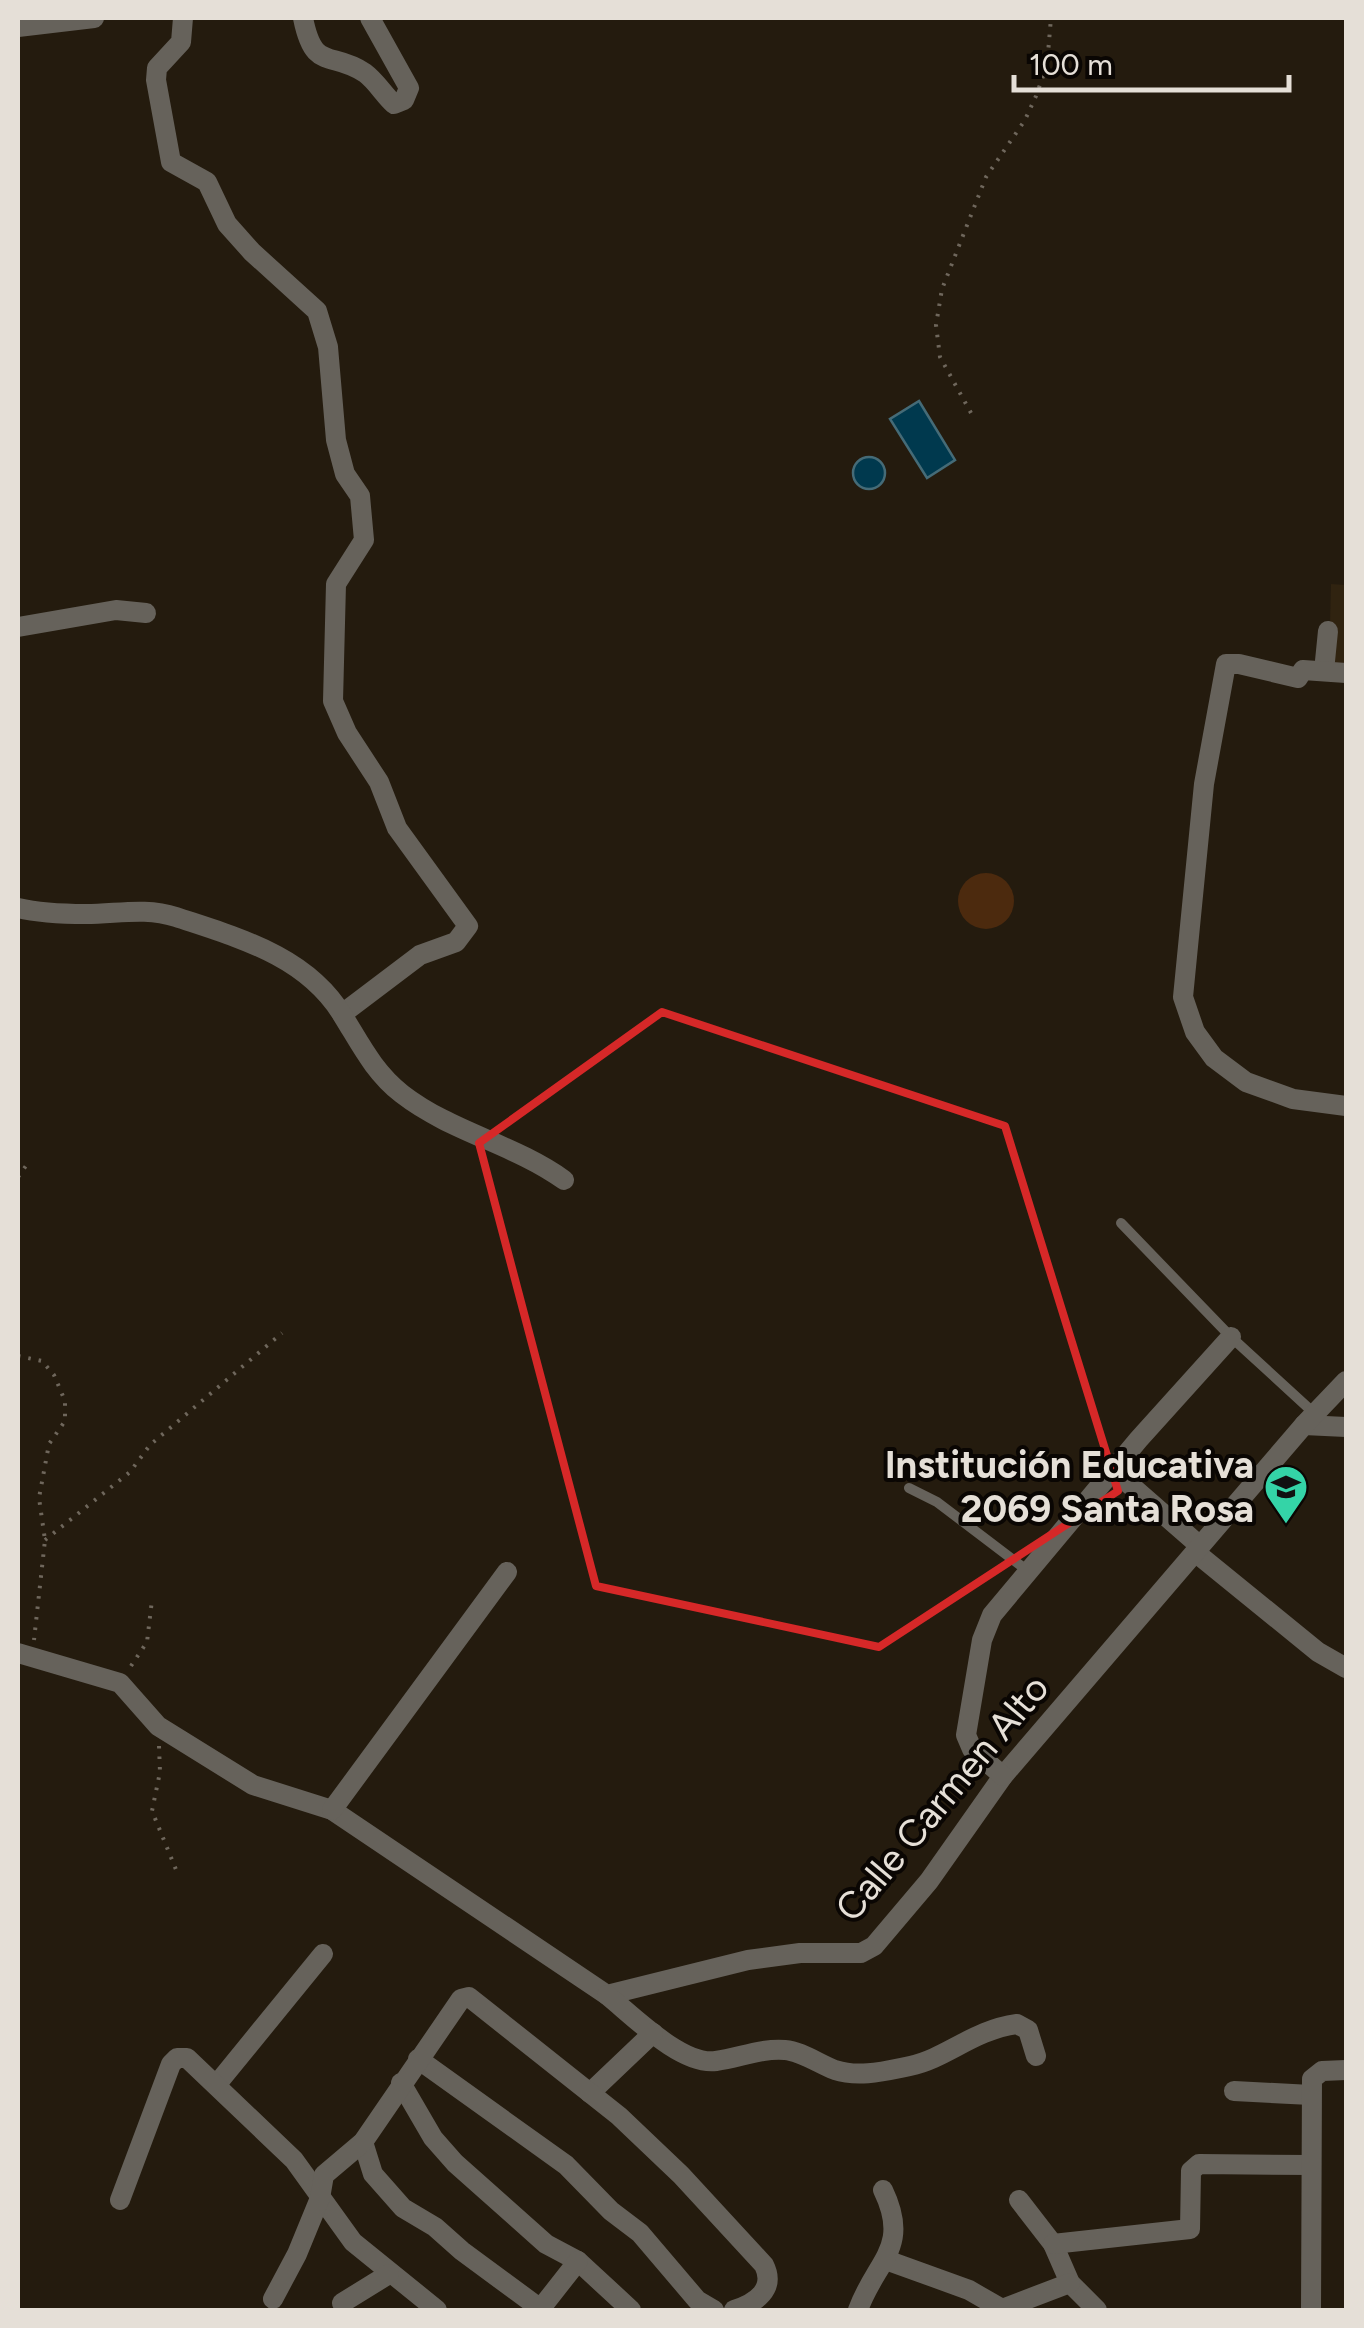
<svg xmlns="http://www.w3.org/2000/svg" width="1364" height="2328" font-family="Figtree,sans-serif">
  <style>
    .built { fill: #302310 }
    .water { fill: #00394e; stroke: #456b77; stroke-width: 2.5 }
    .building { fill: #4c2a0e }
    .lines { fill: none; stroke-linecap: round; stroke-linejoin: round }
    .path { stroke: #6f675c; stroke-width: 4; stroke-dasharray: 2.5 8; stroke-linecap: butt }
    .lane { stroke: #66625b; stroke-width: 10 }
    .street { stroke: #66625b; stroke-width: 20 }
    .marked { fill: none; stroke: #d62828; stroke-width: 8; stroke-linejoin: round }
    .labels { text-anchor: middle; stroke-width: 8; stroke-linejoin: round; paint-order: stroke }
    .poi-label { font-size: 38px; font-weight: bold; fill: #e5dfd7; stroke: #0a0603; text-anchor: end }
    .street-label { font-size: 38px; fill: #e5dfd7; stroke: #0a0603 }
  </style>
  <rect width="100%" height="100%" fill="#241b0e"/>
  <polygon class="built" points="1331,584 1346,585 1346,666 1329,666"/>
  <g class="water">
    <polygon points="919,401 955,460 927,478 890,419"/>
    <circle cx="869" cy="473" r="16"/>
  </g>
  <circle class="building" cx="986" cy="901" r="28"/>
  <g class="lines">
    <g class="path">
      <polyline points="971,413 940,357 936,325 942,289 986,177 1025,120 1036,96 1047,65 1051,18"/>
      <polyline points="18,1177 28,1163"/>
      <polyline points="18,1356 42,1361 54,1375 65,1401 65,1421 49,1444 39,1498 45,1540 34,1640"/>
      <polyline points="45,1540 130,1472 150,1445 282,1333"/>
      <polyline points="131,1666 147,1642 152,1600"/>
      <polyline points="159,1746 160,1772 152,1811 177,1872"/>
    </g>
    <g class="lane">
      <polyline points="1121,1223 1231,1337 1315,1414"/>
      <polyline points="909,1488 937,1502 1028,1571"/>
    </g>
    <g class="street">
      <polyline points="183,18 181,42 157,68 156,80 171,162 207,182 227,224 252,252 317,311 328,347 336,440 345,474 360,496 364,540 336,584 333,701 347,733 379,782 397,828 468,926 456,942 420,955 342,1014"/>
      <path d="M 303,18 C 314,73 331,50 365,73 C 376,81 384,95 394,104 L 404,100 L 409,88 L 370,18"/>
      <polyline points="18,27 94,18"/>
      <polyline points="18,627 116,610 146,613"/>
      <polyline points="1324,671 1328,631"/>
      <polyline points="1346,673 1303,670 1298,678 1239,664 1226,664 1204,784 1183,997 1195,1032 1214,1058 1246,1082 1293,1099 1346,1106"/>
      <path d="M 18,908 C 39,913 64,914 86,914 C 118,914 145,907 176,917 C 239,938 307,956 343,1016 C 361,1045 374,1072 402,1094 C 451,1132 514,1144 564,1180"/>
      <polyline points="1304,1425 1346,1427"/>
      <polyline points="1113,1470 1200,1546"/>
      <polyline points="1195,1552 1318,1652 1346,1668"/>
      <polyline points="18,1653 120,1683 158,1726 253,1785 332,1810 607,1995 748,1960 800,1953 861,1953 874,1946 929,1881 1003,1776 1304,1425 1346,1381"/>
      <polyline points="1003,1776 972,1749 966,1735 982,1640 992,1615 1139,1439 1231,1337"/>
      <polyline points="332,1810 507,1572"/>
      <path d="M 607,1995 C 633,2016 682,2066 716,2061 C 739,2058 761,2048 785,2050 C 801,2051 819,2064 835,2070 C 859,2078 885,2071 910,2066 C 947,2058 973,2030 1017,2024 L 1028,2030 L 1036,2056"/>
      <polyline points="418,2059 566,2165 611,2211 640,2233 697,2300 714,2310"/>
      <polyline points="401,2083 433,2138 455,2163 546,2244 578,2261 631,2310"/>
      <polyline points="217,2084 323,1954"/>
      <polyline points="1234,2091 1311,2095"/>
      <polyline points="590,2093 653,2033"/>
      <polyline points="363,2142 373,2174 403,2208 435,2227 462,2251 538,2307 545,2303 578,2261"/>
      <polyline points="120,2200 171,2064 177,2058 187,2058 294,2160 353,2242 437,2310"/>
      <polyline points="1019,2200 1053,2244 1070,2283 1097,2310"/>
      <polyline points="1053,2244 1190,2229 1191,2171 1199,2164 1311,2165"/>
      <polyline points="886,2260 969,2290 1002,2309 1070,2283"/>
      <path d="M 273,2299 L 297,2254 L 320,2198 L 324,2175 L 363,2142 L 461,1999 L 469,1997 L 619,2116 L 681,2175 L 764,2265 C 776,2289 756,2303 734,2310"/>
      <polyline points="342,2303 389,2274"/>
      <path d="M 858,2310 C 876,2260 911,2248 883,2190"/>
      <polyline points="1311,2310 1312,2079 1322,2071 1346,2070"/>
    </g>
  </g>
  <path class="marked" d="M 662,1012 L 1005,1126 L 1118,1491 L 879,1647 L 596,1586 L 479,1143 Z"/>
  <defs>
    <symbol id="school-pin" viewBox="-11 -11 22 30"><path d="M0 17L-7.5 6A9.5 9.5 0 1 1 7.5 6Z" fill="#34d4a7" stroke="#0a0603"/><path d="M0-5L7-2L0 1L-7-2ZM-4 1L0 2.5L4 1V4Q0 6-4 4Z" fill="#111"/></symbol>
  </defs>
  <g fill-rule="evenodd">
    <use href="#school-pin" x="1261" y="1462" width="50" height="68"/>
  </g>
  <g class="labels">
    <g class="poi-label">
      <text x="1254" y="1478">Institución Educativa<tspan x="1254" dy="44">2069 Santa Rosa</tspan></text>
    </g>
    <g class="street-label">
      <text transform="translate(942 1798) rotate(-50)" y="13">Calle Carmen Alto</text>
    </g>
  </g>
  <rect width="1364" height="2328" fill="none" stroke="#e5dfd7" stroke-width="40"/>
  <path d="M1014 75v15h275v-15" fill="none" stroke="#e5dfd7" stroke-width="5"/>
  <text x="1029" y="75" font-size="30" fill="#e5dfd7" stroke="#0a0603" stroke-width="8" paint-order="stroke">100 m</text>
</svg>
